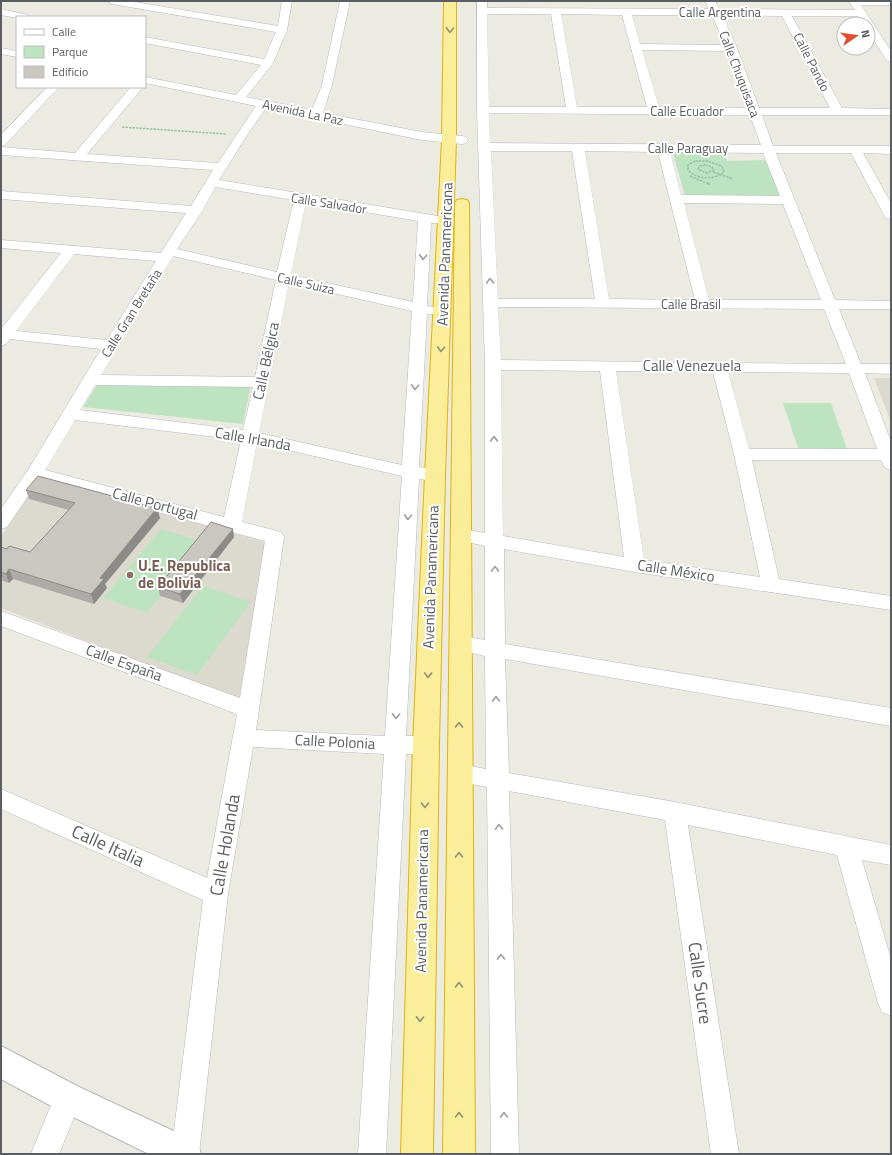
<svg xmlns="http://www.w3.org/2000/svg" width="892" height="1155" font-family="'Titillium Web',sans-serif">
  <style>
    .education { fill: #dcdacf }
    .green { fill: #bee3c1 }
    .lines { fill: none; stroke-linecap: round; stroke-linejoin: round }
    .minor-casing { stroke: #b7b9bd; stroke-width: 1 }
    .tertiary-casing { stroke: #b7b9bd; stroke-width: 2 }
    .trunk-casing { stroke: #e4b209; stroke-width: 2 }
    .path-far1 { stroke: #98c3a8; stroke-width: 1.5; stroke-dasharray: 2.5 1; stroke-linecap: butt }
    .path { stroke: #98c3a8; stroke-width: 2; stroke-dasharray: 3 1.5; stroke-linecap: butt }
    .minor { fill: #fff; fill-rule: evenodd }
    .tertiary { fill: #fff; fill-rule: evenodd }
    .trunk { fill: #faee9a; fill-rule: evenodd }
    .wall { fill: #aeaba6 }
    .shaded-wall { fill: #8d8b87 }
    .building { fill: #cac7c1; stroke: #8d8b87 }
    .oneway { stroke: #929076 }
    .oneway2 { stroke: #9c9ea1 }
    .education-dot { fill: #8d6e63; stroke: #fff; stroke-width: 1.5 }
    .labels { text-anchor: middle; stroke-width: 4; stroke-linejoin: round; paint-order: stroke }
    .far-street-label { font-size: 13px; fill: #5a5d62; stroke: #fff }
    .street-label { font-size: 15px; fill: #5a5d62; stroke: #fff }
    .education-label { font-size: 15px; font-weight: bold; fill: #785e54; stroke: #fff; text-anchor: start }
    .near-street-label { font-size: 18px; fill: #5a5d62; stroke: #fff }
  </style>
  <rect width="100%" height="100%" fill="#ecebe1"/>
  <g class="education">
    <polygon points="874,378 891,378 891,422"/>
    <polygon points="38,479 265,542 239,700 1,608 1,536"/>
  </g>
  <g class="green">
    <polygon points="672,150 723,151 727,161 767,160 782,197 685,196"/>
    <polygon points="98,383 251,384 243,424 83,407"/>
    <polygon points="783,403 831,403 847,449 798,448"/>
    <polygon points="161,529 203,542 147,613 103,598"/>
    <polygon points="203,586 251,602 197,675 147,657"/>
  </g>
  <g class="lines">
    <defs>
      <g id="minor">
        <path d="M 107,1 L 129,1 L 278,26 L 282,1 L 292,1 L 287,30 L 273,63 L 246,97 L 312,110 L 322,85 L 340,1 L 350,1 L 332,85 L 323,113 L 422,132 L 462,136 L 466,137 L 468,140 L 466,143 L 462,144 L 422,140 L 319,119 L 316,119 L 311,117 L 266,108 L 247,135 L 219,180 L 438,216 L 443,217 L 445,220 L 443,223 L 431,223 L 427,306 L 436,308 L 438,311 L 436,314 L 427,314 L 419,467 L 441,471 L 444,475 L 441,479 L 435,481 L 419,479 L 406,736 L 426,736 L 434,739 L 437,745 L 434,751 L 426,754 L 406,754 L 386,1154 L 358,1154 L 384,754 L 253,747 L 228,894 L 199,1154 L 171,1154 L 203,900 L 1,809 L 1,789 L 207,878 L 237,714 L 1,626 L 1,611 L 240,698 L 265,541 L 39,480 L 7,527 L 1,529 L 1,509 L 28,470 L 101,349 L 10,339 L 6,344 L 1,346 L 1,329 L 61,253 L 1,248 L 1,240 L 161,253 L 186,213 L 1,199 L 1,191 L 191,206 L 213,170 L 1,155 L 1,147 L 75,153 L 131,87 L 143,87 L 87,154 L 218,163 L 256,106 L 145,83 L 145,77 L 236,95 L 261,65 L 145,43 L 145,37 L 264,59 L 276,32 L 112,4 ZM 215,187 L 294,200 L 277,272 L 177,249 L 203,210 ZM 306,202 L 418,221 L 413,302 L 291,275 ZM 74,254 L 156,261 L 107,340 L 16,331 ZM 173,256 L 276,280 L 255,377 L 101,375 ZM 289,283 L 412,311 L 402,465 L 259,433 ZM 95,385 L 253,387 L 243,430 L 80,410 ZM 75,420 L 241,440 L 224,517 L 45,470 ZM 257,443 L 402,476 L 385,736 L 256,730 L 284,537 L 281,532 L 242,522 Z"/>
        <path d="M 477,1 L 487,1 L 487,8 L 709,9 L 705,1 L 715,1 L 719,9 L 855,10 L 850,3 L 851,1 L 891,1 L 891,5 L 861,5 L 891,51 L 891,62 L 887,61 L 868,31 L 868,24 L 863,24 L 858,16 L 792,16 L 842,108 L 891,109 L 891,115 L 762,115 L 773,146 L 891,146 L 891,154 L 863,153 L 891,203 L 891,219 L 886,218 L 884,215 L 851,153 L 776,153 L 835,300 L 891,301 L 891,309 L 839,309 L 861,364 L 891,364 L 891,374 L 865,373 L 891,442 L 891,470 L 885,468 L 881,460 L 752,460 L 779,579 L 891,596 L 891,610 L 635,572 L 504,549 L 505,644 L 891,708 L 891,726 L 505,659 L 509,773 L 675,802 L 891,845 L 891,865 L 862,860 L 891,959 L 891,1016 L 882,1012 L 878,1003 L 837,855 L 688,825 L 739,1154 L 711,1154 L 665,820 L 509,791 L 519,1154 L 491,1154 L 487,787 L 451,780 L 448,773 L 451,766 L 459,764 L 486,769 L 485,656 L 454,649 L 451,644 L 454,639 L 461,636 L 485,640 L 485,546 L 455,539 L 452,535 L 455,531 L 461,529 L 485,533 L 485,365 L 477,110 ZM 487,14 L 551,14 L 566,107 L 489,107 ZM 561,14 L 622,15 L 647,107 L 577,107 ZM 632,15 L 712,15 L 725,45 L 640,44 ZM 722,15 L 782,16 L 830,108 L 759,108 L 737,48 ZM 642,50 L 728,51 L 748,108 L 659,107 ZM 489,113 L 750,115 L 761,145 L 490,143 ZM 491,151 L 572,151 L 595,299 L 498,299 ZM 585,151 L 658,152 L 695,300 L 609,299 ZM 670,152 L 763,153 L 780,196 L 681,195 ZM 684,203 L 783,204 L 821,300 L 709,300 ZM 498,307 L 824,309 L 846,364 L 724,363 L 719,361 L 714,363 L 501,360 ZM 501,370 L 600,371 L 624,557 L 503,536 ZM 616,371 L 713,372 L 734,454 L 760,577 L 644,560 ZM 728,372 L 849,373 L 877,449 L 749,449 Z"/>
        <polygon points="1,9 28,15 30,17 17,17 17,18 1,15"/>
        <polygon points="1,48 17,51 17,57 1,54"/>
        <polygon points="47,87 59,87 5,145 1,146 1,135"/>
        <polygon points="68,1084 78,1088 82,1098 59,1154 31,1154 58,1088"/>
      </g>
      <polygon id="tertiary" points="1,1046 79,1087 197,1142 201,1154 149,1154 57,1109 1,1079"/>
      <g id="trunk">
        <polygon points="444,1 456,1 456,140 445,475 439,745 433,1154 401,1154 413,745 425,475 442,140"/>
        <polygon points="462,199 467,200 469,203 475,1154 443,1154 455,203 457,200"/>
      </g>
    </defs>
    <use href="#minor" class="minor-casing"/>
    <use href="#tertiary" class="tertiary-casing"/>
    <use href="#trunk" class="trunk-casing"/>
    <g class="path-far1">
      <polyline points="122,127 226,134"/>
      <path d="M 695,161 L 707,161 L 722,166 L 724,172 C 714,180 697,180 688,170 L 688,165 Z"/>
      <polygon points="705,165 712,167 714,170 706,173 698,169 700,166"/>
      <polyline points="713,172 733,179"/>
      <polyline points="690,176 709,184"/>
    </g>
    <polyline class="path" points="707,183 711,185"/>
    <use href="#minor" class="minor"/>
    <use href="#tertiary" class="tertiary"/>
    <use href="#trunk" class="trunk"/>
  </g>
  <g class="wall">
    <polygon points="26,490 160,518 105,584 107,588 94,604 13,579 9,583 1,580 1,547 7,549 30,552 69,510 29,499"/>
    <polygon points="234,537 183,603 160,596 158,587"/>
  </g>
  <g class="shaded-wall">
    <polygon points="157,508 160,518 105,584 107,588 94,604 91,594 100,578"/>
    <polygon points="233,529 234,537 183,603 180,594"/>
    <polygon points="9,569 13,579 9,583 6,574"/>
  </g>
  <g class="building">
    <polygon points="38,476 157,508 100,578 104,579 91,594 9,569 6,574 1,572 1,547 7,549 9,546 30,552 75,503 26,490"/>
    <polygon points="211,522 233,529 180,594 158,587"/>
  </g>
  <defs><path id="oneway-chevron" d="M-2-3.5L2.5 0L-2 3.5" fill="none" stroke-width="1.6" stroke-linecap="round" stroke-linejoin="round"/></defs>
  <g class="oneway">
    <use href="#oneway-chevron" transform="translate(450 30) rotate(91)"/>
    <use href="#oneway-chevron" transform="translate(441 349) rotate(93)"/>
    <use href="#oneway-chevron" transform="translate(428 675) rotate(92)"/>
    <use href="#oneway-chevron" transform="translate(459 725) rotate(-89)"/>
    <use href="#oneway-chevron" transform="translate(425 805) rotate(91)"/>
    <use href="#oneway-chevron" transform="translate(459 855) rotate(-90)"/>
    <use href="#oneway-chevron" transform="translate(459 985) rotate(-90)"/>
    <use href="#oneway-chevron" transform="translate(420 1019) rotate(91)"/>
    <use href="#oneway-chevron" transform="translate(459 1115) rotate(-90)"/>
  </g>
  <g class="oneway2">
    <use href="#oneway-chevron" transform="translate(423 257) rotate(93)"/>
    <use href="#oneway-chevron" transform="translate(490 281) rotate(-92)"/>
    <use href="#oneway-chevron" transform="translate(415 387) rotate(93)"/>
    <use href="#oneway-chevron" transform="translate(494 439) rotate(-90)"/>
    <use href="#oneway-chevron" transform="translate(408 517) rotate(93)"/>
    <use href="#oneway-chevron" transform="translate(495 569) rotate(-90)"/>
    <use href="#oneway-chevron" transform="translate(496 699) rotate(-91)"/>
    <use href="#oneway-chevron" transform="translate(396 716) rotate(93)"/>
    <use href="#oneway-chevron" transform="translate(499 827) rotate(-91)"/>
    <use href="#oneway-chevron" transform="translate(501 957) rotate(-91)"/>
    <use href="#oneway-chevron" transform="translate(504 1115) rotate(-91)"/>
  </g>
  <circle class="education-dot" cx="130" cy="575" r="4"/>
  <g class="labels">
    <g class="far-street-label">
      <text x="720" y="17">Calle Argentina</text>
      <text transform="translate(812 62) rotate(63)" y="5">Calle Pando</text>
      <text transform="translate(740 74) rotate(69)" y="5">Calle Chuquisaca</text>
      <text x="687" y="116">Calle Ecuador</text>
      <text transform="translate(303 112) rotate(12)" y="5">Avenida La Paz</text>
      <text x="688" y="153">Calle Paraguay</text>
      <text transform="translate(329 203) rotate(9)" y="5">Calle Salvador</text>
      <text transform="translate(306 283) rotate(13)" y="5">Calle Suiza</text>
      <text x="691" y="309">Calle Brasil</text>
      <text transform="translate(131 313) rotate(-58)" y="5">Calle Gran Bretaña</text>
    </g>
    <g class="street-label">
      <text transform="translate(445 254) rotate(-88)" y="5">Avenida Panamericana</text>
      <text transform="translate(266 361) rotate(-78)" y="5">Calle Bélgica</text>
      <text x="692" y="371">Calle Venezuela</text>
      <text transform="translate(253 439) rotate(10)" y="5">Calle Irlanda</text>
      <text transform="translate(155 504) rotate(15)" y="5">Calle Portugal</text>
      <text transform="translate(676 571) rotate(9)" y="5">Calle México</text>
      <text transform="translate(431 577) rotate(-88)" y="5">Avenida Panamericana</text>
      <text transform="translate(124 663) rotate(20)" y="5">Calle España</text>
      <text transform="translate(335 742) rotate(3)" y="5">Calle Polonia</text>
      <text transform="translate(422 901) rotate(-89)" y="5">Avenida Panamericana</text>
    </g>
    <g class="education-label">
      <text x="138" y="571">U.E. Republica<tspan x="138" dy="17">de Bolivia</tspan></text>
    </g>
    <g class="near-street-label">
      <text transform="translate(225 845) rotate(-80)" y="6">Calle Holanda</text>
      <text transform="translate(108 846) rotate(24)" y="6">Calle Italia</text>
      <text transform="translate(700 983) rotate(82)" y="6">Calle Sucre</text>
    </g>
  </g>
  <rect width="892" height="1155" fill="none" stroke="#5a5d62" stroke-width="4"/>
  <rect x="16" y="16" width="130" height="72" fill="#ffffff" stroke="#bdbec0"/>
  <rect x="24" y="29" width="20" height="6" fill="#ffffff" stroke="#bdbec0"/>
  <text x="52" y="36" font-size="12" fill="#5a5d62">Calle</text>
  <rect x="24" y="46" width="20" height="12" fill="#bee3c1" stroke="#bdbec0"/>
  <text x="52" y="56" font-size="12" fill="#5a5d62">Parque</text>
  <rect x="24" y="66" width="20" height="12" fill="#cac7c1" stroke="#bdbec0"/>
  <text x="52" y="76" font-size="12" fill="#5a5d62">Edificio</text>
  <g transform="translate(856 36) rotate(77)"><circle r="19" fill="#ffffff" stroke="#bdbec0"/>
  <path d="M0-3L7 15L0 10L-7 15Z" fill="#e24e32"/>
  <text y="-6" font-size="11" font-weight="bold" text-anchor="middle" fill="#5a5d62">N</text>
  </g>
</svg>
